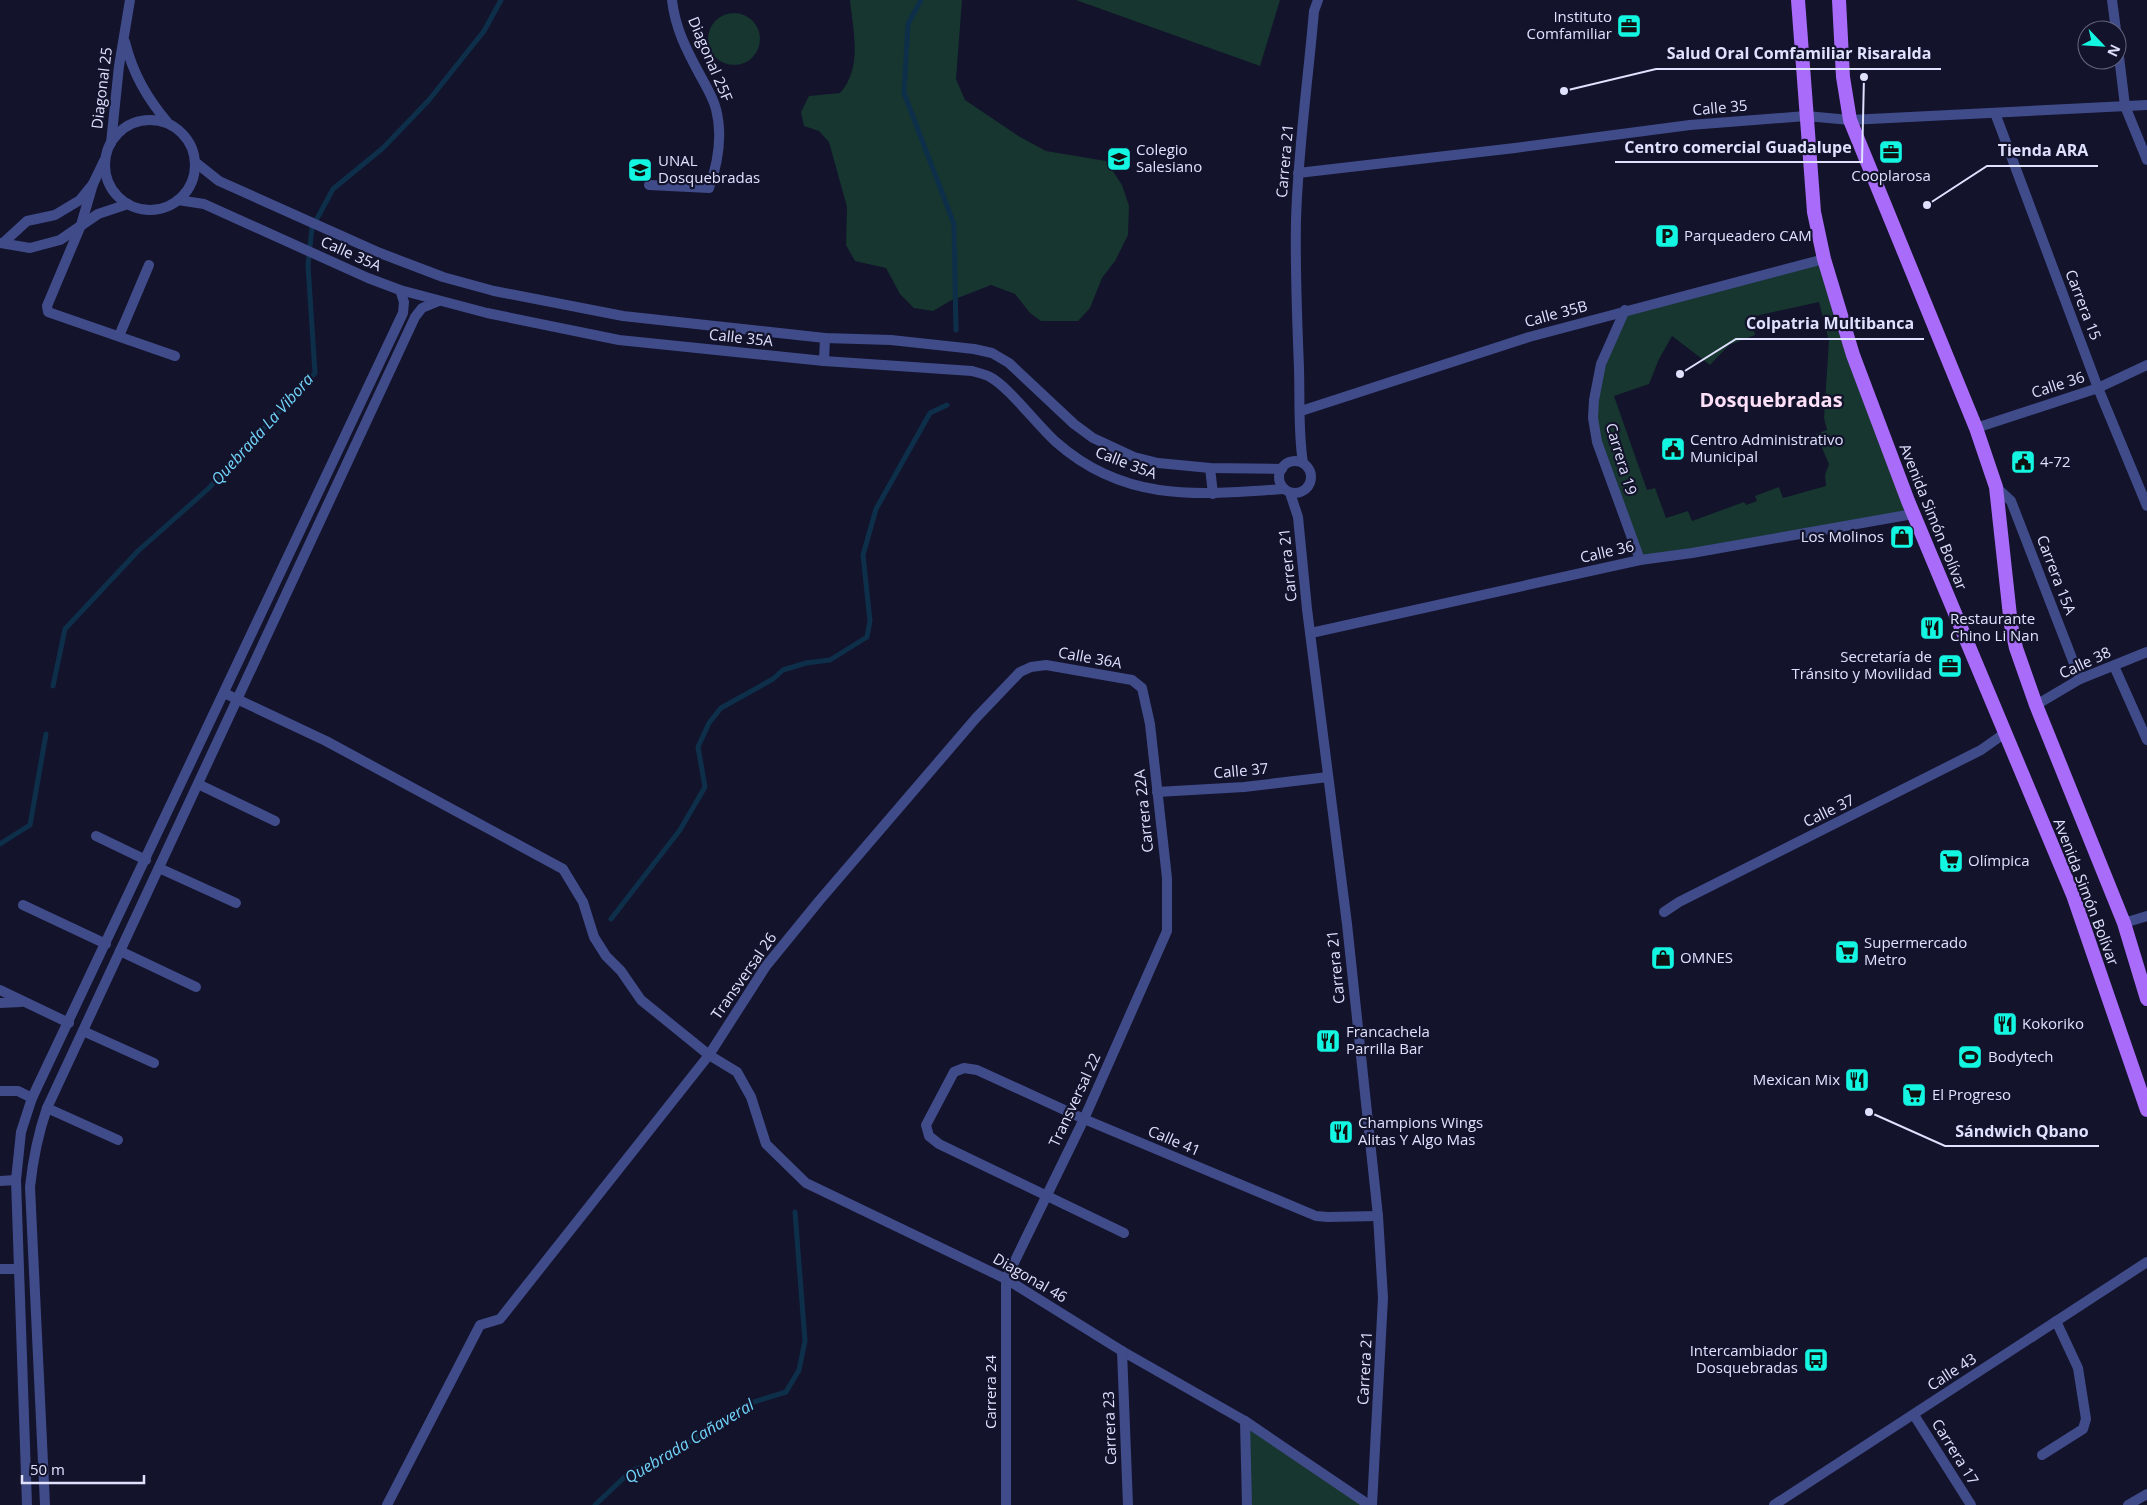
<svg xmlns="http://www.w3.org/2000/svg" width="2147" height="1505" font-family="'Open Sans',sans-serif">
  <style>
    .green { fill: #16362f; fill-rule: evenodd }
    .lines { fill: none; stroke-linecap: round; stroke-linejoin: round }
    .stream { stroke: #0e2f4a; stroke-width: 5 }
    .minor { stroke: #404b89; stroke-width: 10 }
    .tertiary { stroke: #404b89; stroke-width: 10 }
    .primary { stroke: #a96bf9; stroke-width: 14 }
    .labels { text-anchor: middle; stroke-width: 4.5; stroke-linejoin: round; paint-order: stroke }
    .poi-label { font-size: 15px; fill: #dfe1fe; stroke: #13132c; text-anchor: start }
    .street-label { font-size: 15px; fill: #dfe1fe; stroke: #13132c }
    .water-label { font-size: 16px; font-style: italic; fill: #71d4f9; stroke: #13132c }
    .district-label { font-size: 20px; font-weight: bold; fill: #fee1f9; stroke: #13132c }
    .leader { fill: none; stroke: #dfe1fe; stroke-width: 2 }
    .callout-dot { fill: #dfe1fe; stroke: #13132c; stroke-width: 2 }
    .callout-label { font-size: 16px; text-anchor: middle; font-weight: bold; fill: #dfe1fe; stroke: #13132c; stroke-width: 4.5; stroke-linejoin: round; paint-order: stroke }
  </style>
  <rect width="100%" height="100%" fill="#13132c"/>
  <g class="green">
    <path d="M 850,0 L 962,0 L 956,79 L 965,100 L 1020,137 L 1046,151 L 1106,161 L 1122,185 L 1129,206 L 1128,235 L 1115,261 L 1102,278 L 1090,308 L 1078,321 L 1041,321 L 1030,313 L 1015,294 L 991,285 L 950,301 L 933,311 L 914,308 L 900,294 L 886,268 L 855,261 L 846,245 L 847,207 L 829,142 L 819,131 L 804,126 L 801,112 L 809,96 L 840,93 C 863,67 853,31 850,0 Z"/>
    <polygon points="1076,0 1280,0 1260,66"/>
    <circle cx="734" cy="39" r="26"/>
    <path d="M 1824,259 L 1913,514 L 1640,560 L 1597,442 L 1594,400 L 1625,310 ZM 1819,302 L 1829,341 L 1824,418 L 1827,430 L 1816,434 L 1829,464 L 1825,475 L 1826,486 L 1783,498 L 1779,487 L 1755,496 L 1757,501 L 1746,505 L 1744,502 L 1692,521 L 1688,511 L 1666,518 L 1655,488 L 1647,490 L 1614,396 L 1649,384 L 1659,359 L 1672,336 L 1710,365 L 1729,345 L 1755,335 L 1751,317 Z"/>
    <polygon points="1245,1421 1369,1505 1247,1505"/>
  </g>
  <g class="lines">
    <g class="stream">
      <polyline points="921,0 908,24 904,93 954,224 956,330"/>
      <polyline points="53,686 65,629 138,551 209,488 315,373 308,265 312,228 333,189 383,148 429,100 484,31 501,0"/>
      <polyline points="0,844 30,825 46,734"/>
      <polyline points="611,919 680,830 705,787 698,747 709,723 721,708 773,679 783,670 806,663 830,660 867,637 870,621 863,555 876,509 930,413 947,405"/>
      <polyline points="595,1505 631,1471 672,1454 744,1405 786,1392 799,1370 805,1341 795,1212"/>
    </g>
    <g class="minor">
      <polyline points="2112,0 2116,30"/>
      <polyline points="2117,40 2125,106 2147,160"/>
      <polyline points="1995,113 2098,388 2147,506"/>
      <polyline points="195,162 219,181 380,253 443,277 494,291 623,316 825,338 891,340 974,349 992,353 1009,363 1074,424 1093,438 1134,457 1158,463 1210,468 1282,469"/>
      <polyline points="1298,173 1515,148 1690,125 1806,116 1850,120 2147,105"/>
      <polyline points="93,184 81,225 47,306 48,312 175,356"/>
      <path d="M 649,185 L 709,188 C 718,163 723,136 716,109 C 713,97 706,86 700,75 C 687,51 675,28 672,0"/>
      <path d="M 178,200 L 204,204 L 368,278 L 400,290 L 487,313 L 619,340 L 824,361 L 972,371 C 978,373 985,374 990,377 C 1009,387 1037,425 1056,442 C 1125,503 1198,495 1284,489"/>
      <polyline points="1625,310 1601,364 1594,400 1593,418 1597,442 1640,560"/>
      <polyline points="119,336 149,265"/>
      <polyline points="824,361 825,338"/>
      <polyline points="1301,411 1529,337 1824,259"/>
      <polyline points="1976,428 2098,388 2147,365"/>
      <polyline points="1210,468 1213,494"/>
      <polyline points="1996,487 2011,501 2080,679"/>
      <polyline points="1311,633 1640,560 1692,553 1913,514"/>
      <polyline points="2114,666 2147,740"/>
      <polyline points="224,693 326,741 563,869 583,902 594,937 606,956 621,971 641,1000 709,1055 737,1072 751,1097 766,1144 806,1183 1006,1279 1122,1351 1245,1421 1369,1505"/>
      <polyline points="2036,705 2080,679 2147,652"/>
      <polyline points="198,784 275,821"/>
      <polyline points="1157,792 1244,787 1328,777"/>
      <polyline points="96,836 146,860"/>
      <polyline points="159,868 236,903"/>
      <polyline points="23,905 106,944"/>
      <polyline points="1664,912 1679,902 1981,750 2005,733"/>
      <polyline points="2124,923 2147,916"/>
      <polyline points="120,951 196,987"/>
      <polyline points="0,990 69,1023"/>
      <polyline points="0,1003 21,1002"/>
      <polyline points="83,1031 154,1063"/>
      <polyline points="0,1091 18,1091 32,1098"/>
      <polyline points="47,1108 118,1140"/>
      <polyline points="0,1181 16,1180"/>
      <polyline points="1124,1233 939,1144 929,1136 926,1125 954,1072 964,1068 977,1070 1084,1119 1316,1216 1328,1217 1378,1216"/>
      <polyline points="0,1269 19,1269"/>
      <polyline points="1122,1351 1128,1505"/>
      <polyline points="1914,1415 1971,1505"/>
      <polyline points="1245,1421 1247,1505"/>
      <polyline points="2042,1455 2083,1429 2086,1419 2078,1368 2056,1321"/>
      <polyline points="27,1505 16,1180 21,1132 32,1098 403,313 404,302 400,290"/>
      <path d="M 45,1505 L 30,1187 C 33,1159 38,1134 47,1108 L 415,317 L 422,308 L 439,301"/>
      <polyline points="387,1505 480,1325 500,1319 709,1055 766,966 819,901 976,718 1020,672 1031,667 1046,665 1132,680 1142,688 1150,724 1167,878 1167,931 1084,1119 1006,1279 1006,1505"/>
      <polyline points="2128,1505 2147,1494"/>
    </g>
    <g class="tertiary">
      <path d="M 125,42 C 133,74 147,98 168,123"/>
      <circle cx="150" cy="165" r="45"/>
      <polyline points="111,143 119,66 130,0"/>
      <polyline points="0,243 30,248 60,240 98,214 128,204"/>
      <polyline points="3,243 27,221 55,215 80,200 93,184 104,161"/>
      <circle cx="1295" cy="477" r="16"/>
      <path d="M 1303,463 C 1298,432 1300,399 1299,368 C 1297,319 1295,269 1296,220 C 1298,150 1308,81 1314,11 L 1318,0"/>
      <polyline points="1290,493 1298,517 1307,609 1347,924 1378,1216 1383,1298 1372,1505"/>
      <polyline points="1774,1505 2147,1262"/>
    </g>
    <g class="primary">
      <polyline points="1798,0 1814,212 1824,259 1853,355 1908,501 2073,895 2147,1110"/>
      <polyline points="1839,0 1843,77 1850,120 1976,428 1996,487 2011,625 2016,648 2036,705 2124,923 2147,999"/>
    </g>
  </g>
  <defs>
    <symbol id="office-square" viewBox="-11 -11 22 22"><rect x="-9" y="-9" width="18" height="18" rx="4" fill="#13f6e1" stroke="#13132c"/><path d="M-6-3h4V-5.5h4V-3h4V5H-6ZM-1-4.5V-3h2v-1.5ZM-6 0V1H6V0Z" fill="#111"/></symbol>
    <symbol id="school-square" viewBox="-11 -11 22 22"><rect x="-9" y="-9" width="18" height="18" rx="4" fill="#13f6e1" stroke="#13132c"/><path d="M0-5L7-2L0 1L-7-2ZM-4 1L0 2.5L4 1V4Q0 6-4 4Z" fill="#111"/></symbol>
    <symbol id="university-square" viewBox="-11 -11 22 22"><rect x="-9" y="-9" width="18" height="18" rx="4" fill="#13f6e1" stroke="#13132c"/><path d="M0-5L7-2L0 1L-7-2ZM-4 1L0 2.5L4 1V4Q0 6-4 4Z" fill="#111"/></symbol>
    <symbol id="parking-square" viewBox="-11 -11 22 22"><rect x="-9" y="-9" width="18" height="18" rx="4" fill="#13f6e1" stroke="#13132c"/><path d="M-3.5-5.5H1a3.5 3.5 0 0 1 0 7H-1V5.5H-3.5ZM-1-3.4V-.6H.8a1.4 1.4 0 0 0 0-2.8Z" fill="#111"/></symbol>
    <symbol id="civic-square" viewBox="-11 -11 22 22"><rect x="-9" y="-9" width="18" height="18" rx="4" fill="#13f6e1" stroke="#13132c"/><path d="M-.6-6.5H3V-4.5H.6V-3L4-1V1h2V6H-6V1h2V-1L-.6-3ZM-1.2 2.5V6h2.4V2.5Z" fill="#111"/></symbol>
    <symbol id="shop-square" viewBox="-11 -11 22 22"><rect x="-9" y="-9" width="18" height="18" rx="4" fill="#13f6e1" stroke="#13132c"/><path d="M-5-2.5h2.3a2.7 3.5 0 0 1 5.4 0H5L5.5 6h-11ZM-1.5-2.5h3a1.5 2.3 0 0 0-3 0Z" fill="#111"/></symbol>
    <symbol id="restaurant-square" viewBox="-11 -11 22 22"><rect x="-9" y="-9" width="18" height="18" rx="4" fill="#13f6e1" stroke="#13132c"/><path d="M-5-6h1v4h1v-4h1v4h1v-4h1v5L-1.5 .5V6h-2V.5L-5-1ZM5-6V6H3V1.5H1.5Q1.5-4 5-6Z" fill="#111"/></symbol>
    <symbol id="supermarket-square" viewBox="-11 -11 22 22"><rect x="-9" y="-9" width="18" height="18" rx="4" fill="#13f6e1" stroke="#13132c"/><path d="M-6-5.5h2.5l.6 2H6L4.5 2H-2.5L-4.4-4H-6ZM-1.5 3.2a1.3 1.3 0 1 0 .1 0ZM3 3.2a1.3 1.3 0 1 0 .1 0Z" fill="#111"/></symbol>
    <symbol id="stadium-square" viewBox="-11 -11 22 22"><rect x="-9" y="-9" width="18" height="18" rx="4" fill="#13f6e1" stroke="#13132c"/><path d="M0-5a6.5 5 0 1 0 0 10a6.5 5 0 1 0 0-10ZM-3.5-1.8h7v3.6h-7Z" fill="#111"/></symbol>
    <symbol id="bus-square" viewBox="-11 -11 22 22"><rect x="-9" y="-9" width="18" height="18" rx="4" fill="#13f6e1" stroke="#13132c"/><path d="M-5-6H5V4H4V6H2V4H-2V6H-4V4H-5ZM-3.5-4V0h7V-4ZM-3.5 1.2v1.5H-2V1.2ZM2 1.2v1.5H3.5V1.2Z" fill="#111"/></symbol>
  </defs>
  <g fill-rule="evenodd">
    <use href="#office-square" x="1615" y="12" width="28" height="28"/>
    <use href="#office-square" x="1877" y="138" width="28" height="28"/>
    <use href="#school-square" x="1105" y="145" width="28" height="28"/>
    <use href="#university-square" x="626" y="156" width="28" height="28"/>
    <use href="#parking-square" x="1653" y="222" width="28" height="28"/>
    <use href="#civic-square" x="1659" y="435" width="28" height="28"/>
    <use href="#civic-square" x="2009" y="448" width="28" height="28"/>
    <use href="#shop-square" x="1888" y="523" width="28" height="28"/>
    <use href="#restaurant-square" x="1918" y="614" width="28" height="28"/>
    <use href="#office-square" x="1936" y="652" width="28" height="28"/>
    <use href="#supermarket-square" x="1937" y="847" width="28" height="28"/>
    <use href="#supermarket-square" x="1833" y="938" width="28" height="28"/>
    <use href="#shop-square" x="1649" y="944" width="28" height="28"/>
    <use href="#restaurant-square" x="1991" y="1010" width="28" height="28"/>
    <use href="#restaurant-square" x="1314" y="1027" width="28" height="28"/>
    <use href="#stadium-square" x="1956" y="1043" width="28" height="28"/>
    <use href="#restaurant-square" x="1843" y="1066" width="28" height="28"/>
    <use href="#supermarket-square" x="1900" y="1081" width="28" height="28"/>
    <use href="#restaurant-square" x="1327" y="1118" width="28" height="28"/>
    <use href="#bus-square" x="1802" y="1346" width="28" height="28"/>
  </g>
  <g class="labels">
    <g class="poi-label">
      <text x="1612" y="22" text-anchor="end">Instituto<tspan x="1612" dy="17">Comfamiliar</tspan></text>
      <text x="1136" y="155">Colegio<tspan x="1136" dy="17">Salesiano</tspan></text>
      <text x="658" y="166">UNAL<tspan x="658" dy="17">Dosquebradas</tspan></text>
      <text x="1891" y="181" text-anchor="middle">Cooplarosa</text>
      <text x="1684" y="241">Parqueadero CAM</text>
      <text x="1690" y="445">Centro Administrativo<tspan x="1690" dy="17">Municipal</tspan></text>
      <text x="2040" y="467">4-72</text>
      <text x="1884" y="542" text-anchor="end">Los Molinos</text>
      <text x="1950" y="624">Restaurante<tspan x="1950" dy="17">Chino Li Nan</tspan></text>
      <text x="1932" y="662" text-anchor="end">Secretaría de<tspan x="1932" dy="17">Tránsito y Movilidad</tspan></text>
      <text x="1968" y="866">Olímpica</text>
      <text x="1864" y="948">Supermercado<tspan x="1864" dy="17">Metro</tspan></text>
      <text x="1680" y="963">OMNES</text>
      <text x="2022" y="1029">Kokoriko</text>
      <text x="1346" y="1037">Francachela<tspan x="1346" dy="17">Parrilla Bar</tspan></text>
      <text x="1988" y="1062">Bodytech</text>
      <text x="1840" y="1085" text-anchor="end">Mexican Mix</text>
      <text x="1932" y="1100">El Progreso</text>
      <text x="1358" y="1128">Champions Wings<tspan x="1358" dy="17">Alitas Y Algo Mas</tspan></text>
      <text x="1798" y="1356" text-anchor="end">Intercambiador<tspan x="1798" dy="17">Dosquebradas</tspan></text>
    </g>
    <g class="street-label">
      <text transform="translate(710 59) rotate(67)" y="5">Diagonal 25F</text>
      <text transform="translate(102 88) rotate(-83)" y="5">Diagonal 25</text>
      <text transform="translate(1720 108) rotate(-5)" y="5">Calle 35</text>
      <text transform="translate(1285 161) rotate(-85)" y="5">Carrera 21</text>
      <text transform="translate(351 254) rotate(24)" y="5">Calle 35A</text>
      <text transform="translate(2083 305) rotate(69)" y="5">Carrera 15</text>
      <text transform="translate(1556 314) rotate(-15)" y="5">Calle 35B</text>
      <text transform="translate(741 338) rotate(6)" y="5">Calle 35A</text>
      <text transform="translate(2058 385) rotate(-18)" y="5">Calle 36</text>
      <text transform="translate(1621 459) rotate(73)" y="5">Carrera 19</text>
      <text transform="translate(1126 463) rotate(21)" y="5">Calle 35A</text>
      <text transform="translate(1933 517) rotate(68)" y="5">Avenida Simón Bolívar</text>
      <text transform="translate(1607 552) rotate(-13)" y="5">Calle 36</text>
      <text transform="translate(1288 565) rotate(-96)" y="5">Carrera 21</text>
      <text transform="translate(2056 575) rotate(69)" y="5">Carrera 15A</text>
      <text transform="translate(1090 658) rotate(10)" y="5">Calle 36A</text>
      <text transform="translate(2085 663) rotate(-25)" y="5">Calle 38</text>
      <text transform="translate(1241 771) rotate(-5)" y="5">Calle 37</text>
      <text transform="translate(1144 811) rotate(-96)" y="5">Carrera 22A</text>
      <text transform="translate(1829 811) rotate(-26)" y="5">Calle 37</text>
      <text transform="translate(2086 892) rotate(69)" y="5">Avenida Simón Bolívar</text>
      <text transform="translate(1336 967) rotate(-96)" y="5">Carrera 21</text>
      <text transform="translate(744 976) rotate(-55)" y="5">Transversal 26</text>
      <text transform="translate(1075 1100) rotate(-65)" y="5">Transversal 22</text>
      <text transform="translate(1174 1141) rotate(23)" y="5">Calle 41</text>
      <text transform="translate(1030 1278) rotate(30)" y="5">Diagonal 46</text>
      <text transform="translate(1365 1368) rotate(-87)" y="5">Carrera 21</text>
      <text transform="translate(1952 1372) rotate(-33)" y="5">Calle 43</text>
      <text transform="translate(991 1392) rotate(-90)" y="5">Carrera 24</text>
      <text transform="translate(1110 1428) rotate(-92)" y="5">Carrera 23</text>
      <text transform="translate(1955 1452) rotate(58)" y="5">Carrera 17</text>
    </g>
    <g class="water-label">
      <text transform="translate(262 429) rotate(-48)" y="6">Quebrada La Vibora</text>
      <text transform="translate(689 1441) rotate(-31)" y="6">Quebrada Cañaveral</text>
    </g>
    <g class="district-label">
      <text x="1771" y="407">Dosquebradas</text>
    </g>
  </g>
  <path class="leader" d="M1564 91L1656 69H1941M1864 77L1862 162H1615M1927 205L1987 166H2098M1680 374L1736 339H1924M1869 1112L1945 1146H2099"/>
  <g class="callout-dot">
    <circle cx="1564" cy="91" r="5"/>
    <circle cx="1864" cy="77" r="5"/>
    <circle cx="1927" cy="205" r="5"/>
    <circle cx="1680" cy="374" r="5"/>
    <circle cx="1869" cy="1112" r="5"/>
  </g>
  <g class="callout-label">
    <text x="1799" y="59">Salud Oral Comfamiliar Risaralda</text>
    <text x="1738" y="153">Centro comercial Guadalupe</text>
    <text x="2043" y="156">Tienda ARA</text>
    <text x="1830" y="329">Colpatria Multibanca</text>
    <text x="2022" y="1137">Sándwich Qbano</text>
  </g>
  <g transform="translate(2102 45) rotate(115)"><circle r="24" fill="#13132c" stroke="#656580"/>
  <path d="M0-4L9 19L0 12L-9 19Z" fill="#13f6e1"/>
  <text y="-8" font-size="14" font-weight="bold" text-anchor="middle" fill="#dfe1fe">N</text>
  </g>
  <path d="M22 1475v8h122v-8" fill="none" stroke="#dfe1fe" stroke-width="2.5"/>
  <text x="30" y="1475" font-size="15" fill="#dfe1fe" stroke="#13132c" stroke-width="4" paint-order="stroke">50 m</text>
</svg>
